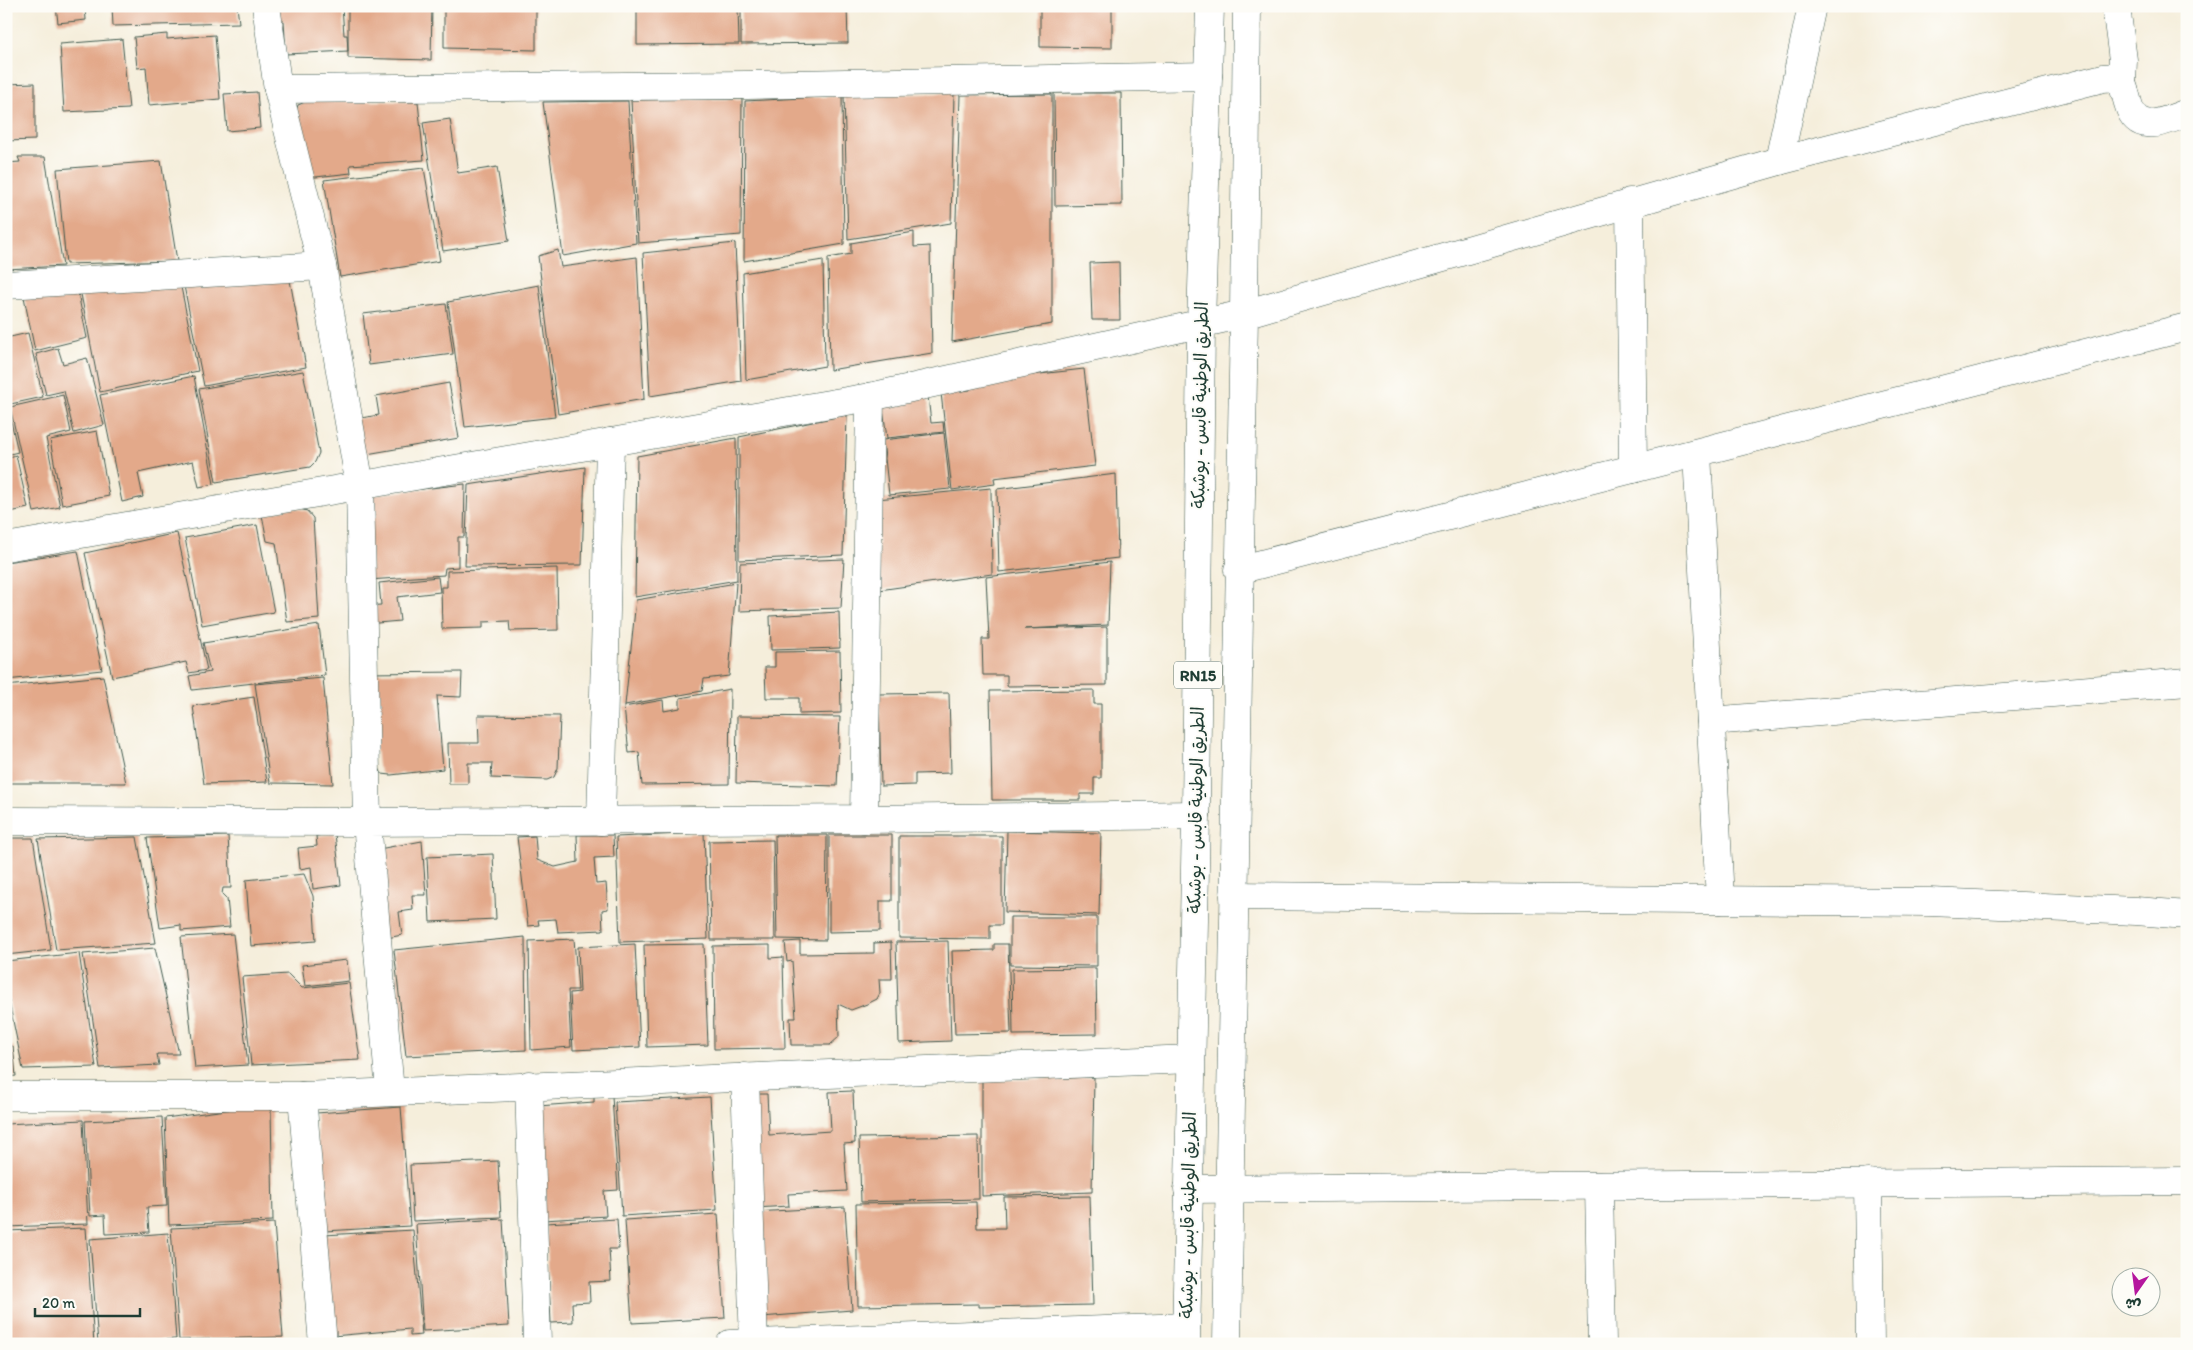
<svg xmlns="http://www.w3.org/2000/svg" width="2193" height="1350" font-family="Itim,'Playpen Sans Arabic',sans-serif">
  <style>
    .building { fill: #e3a98a }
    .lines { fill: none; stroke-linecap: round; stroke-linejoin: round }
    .minor-casing { stroke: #3f584d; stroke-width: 29 }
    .primary-casing { stroke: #3f584d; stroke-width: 29 }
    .minor { stroke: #fff; stroke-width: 28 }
    .primary { stroke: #fff; stroke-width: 28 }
    .labels { text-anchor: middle; stroke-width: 4; stroke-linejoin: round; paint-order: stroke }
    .shield { fill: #fdfcf7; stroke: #62766e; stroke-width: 1 }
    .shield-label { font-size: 16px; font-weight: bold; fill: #1f3d34 }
    .street-label { font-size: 18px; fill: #1f3d34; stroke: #fdfcf7 }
  </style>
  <rect width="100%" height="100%" fill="#fdfcf7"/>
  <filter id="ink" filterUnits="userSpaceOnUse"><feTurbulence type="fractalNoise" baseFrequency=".02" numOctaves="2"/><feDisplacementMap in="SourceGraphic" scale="10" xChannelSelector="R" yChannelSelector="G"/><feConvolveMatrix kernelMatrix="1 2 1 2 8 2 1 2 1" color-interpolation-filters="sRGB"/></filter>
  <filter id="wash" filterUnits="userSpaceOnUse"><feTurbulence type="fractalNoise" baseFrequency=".0096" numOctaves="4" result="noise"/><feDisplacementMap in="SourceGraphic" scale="20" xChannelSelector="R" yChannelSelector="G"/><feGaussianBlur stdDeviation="1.12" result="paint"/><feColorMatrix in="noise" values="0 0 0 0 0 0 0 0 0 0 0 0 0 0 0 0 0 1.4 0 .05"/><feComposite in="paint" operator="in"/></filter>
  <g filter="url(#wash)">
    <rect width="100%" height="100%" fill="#f5eedb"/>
    <g id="blocks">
      <g class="building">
        <polygon points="56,6 85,6 86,20 58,23"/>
        <polygon points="112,6 237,6 239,23 113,26"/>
        <polygon points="273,6 342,6 344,35 347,35 348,51 286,54 284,21 274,22"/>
        <polygon points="348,6 432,6 431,60 348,58"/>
        <polygon points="444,6 536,6 536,50 444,48"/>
        <polygon points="637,6 738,6 739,44 637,45"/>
        <polygon points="741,6 847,6 848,43 741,44"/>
        <polygon points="1040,6 1112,6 1112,48 1040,47"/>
        <polygon points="167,34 167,39 215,35 220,99 149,105 146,67 137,68 134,37"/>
        <polygon points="122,39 129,109 64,112 60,44"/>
        <polygon points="35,83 35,140 6,141 6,84"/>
        <polygon points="257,92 260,128 227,131 224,94"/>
        <polygon points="954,93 951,223 848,239 844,96"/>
        <polygon points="1054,93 1121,93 1122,205 1055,206"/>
        <polygon points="1052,94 1052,324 952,342 960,95"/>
        <polygon points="842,96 844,244 744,261 745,101"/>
        <polygon points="742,99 741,235 638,243 631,100"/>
        <polygon points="310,100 418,102 424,160 350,165 351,173 307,178 296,111 298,105"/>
        <polygon points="628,101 636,243 563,256 543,102"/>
        <polygon points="450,119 458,173 497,167 509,241 443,251 423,123"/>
        <polygon points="18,157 45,157 63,266 6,269 6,163 20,162"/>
        <polygon points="161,161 177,261 66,264 57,169"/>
        <polygon points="424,168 440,261 340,277 324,180"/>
        <polygon points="914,232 914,247 930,246 932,353 830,370 828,258 851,254 851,243"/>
        <polygon points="735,243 741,381 650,396 643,253"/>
        <polygon points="558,250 561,267 637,257 644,399 558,414 538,256"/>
        <polygon points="823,260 825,366 746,380 743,273"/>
        <polygon points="1119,262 1120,320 1092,320 1090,263"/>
        <polygon points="289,275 306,367 204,386 184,286"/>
        <polygon points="180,282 198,371 100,392 80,289"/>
        <polygon points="539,285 555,417 465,427 448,302"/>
        <polygon points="77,288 87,338 35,351 23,292"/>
        <polygon points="446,304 453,354 369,365 363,314"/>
        <polygon points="6,312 9,336 6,337"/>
        <polygon points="28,333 43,397 6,405 6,338"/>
        <polygon points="58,348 63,364 87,358 104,425 74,433 64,391 46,395 36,354"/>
        <polygon points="1084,369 1095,466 994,478 995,484 952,490 941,393 970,390 969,382"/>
        <polygon points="303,371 319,453 315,462 310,467 216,482 199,389"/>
        <polygon points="194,376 214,484 199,487 193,461 138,473 143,497 122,502 100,395"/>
        <polygon points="449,383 459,438 361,455 355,419 379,415 376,396"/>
        <polygon points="63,395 71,432 46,438 60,507 34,512 10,407"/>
        <polygon points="928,396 931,423 943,422 944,432 887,438 882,402"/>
        <polygon points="6,408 8,408 18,452 6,455"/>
        <polygon points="847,415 843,555 739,560 739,437"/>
        <polygon points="97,431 109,496 62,505 50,440"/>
        <polygon points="944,433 950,489 889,495 883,440"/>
        <polygon points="736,438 737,580 635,597 637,456"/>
        <polygon points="16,455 28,508 6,513 6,458"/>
        <polygon points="585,467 582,565 465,566 468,485"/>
        <polygon points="1116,474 1118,558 999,572 997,489"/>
        <polygon points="465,484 464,537 458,537 458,567 445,568 444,575 368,580 363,496"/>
        <polygon points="991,488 992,574 879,590 877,499"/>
        <polygon points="292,507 307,511 313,518 319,619 287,622 276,543 267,541 262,515"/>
        <polygon points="257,525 274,612 202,625 185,538"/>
        <polygon points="177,533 207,670 189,673 186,662 112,677 85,553"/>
        <polygon points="78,551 102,670 6,680 6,562"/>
        <polygon points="844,559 841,608 739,611 740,563"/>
        <polygon points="1110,562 1108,625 1024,629 1107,627 1107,685 1007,686 1007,675 983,675 982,639 989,639 986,577"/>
        <polygon points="557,568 558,630 510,631 509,621 483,622 483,628 442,629 441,587 447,587 447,571"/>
        <polygon points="438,577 440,592 397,597 400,621 366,624 365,606 381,605 379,583"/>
        <polygon points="736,583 729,676 704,679 702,691 625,705 636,600"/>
        <polygon points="839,612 840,648 771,650 770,616"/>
        <polygon points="319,625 325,675 192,690 189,676 210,672 203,643"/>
        <polygon points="840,651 841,713 799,714 799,698 766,698 765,667 775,667 775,652"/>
        <polygon points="462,672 461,697 437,696 443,769 391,775 382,774 378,766 368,673"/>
        <polygon points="103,676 126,783 6,783 6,686"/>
        <polygon points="323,678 333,784 270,783 255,684"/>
        <polygon points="730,689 729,784 642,785 639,752 629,753 624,707 663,700 664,711 680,708 680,698"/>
        <polygon points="1094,690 1094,704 1101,704 1101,778 1094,778 1094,794 1080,794 1080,800 992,800 990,691"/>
        <polygon points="949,693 951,773 915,774 915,785 881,786 879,694"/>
        <polygon points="254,697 267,782 204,784 193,706"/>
        <polygon points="478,715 560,716 558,768 554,777 547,780 491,778 492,763 468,763 468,784 449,784 448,743 479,743"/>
        <polygon points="737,716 840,717 837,786 736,783"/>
        <polygon points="1007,831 1101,833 1099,915 1005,912"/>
        <polygon points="704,833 708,939 620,942 616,837"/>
        <polygon points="335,834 341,885 313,889 311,867 300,869 298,848 317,846 316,836"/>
        <polygon points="577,835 613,835 614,857 594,858 596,884 606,883 608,909 602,910 603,930 558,932 556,919 538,920 539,925 528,926 517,837 535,836 537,860 555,867 578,862"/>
        <polygon points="775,835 827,835 826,940 777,939"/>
        <polygon points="829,835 892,835 892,901 880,901 880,931 829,932"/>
        <polygon points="228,836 231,888 223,888 222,894 227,899 230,927 181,931 181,925 160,928 147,838"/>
        <polygon points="899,836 1002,836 1002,925 990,925 990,939 899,938"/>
        <polygon points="137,837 156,943 56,950 38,839"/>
        <polygon points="6,838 33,838 51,950 6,955"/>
        <polygon points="773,840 775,940 711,940 709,841"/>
        <polygon points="422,841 426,895 412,895 413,910 399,912 402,935 382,939 368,851"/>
        <polygon points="493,854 496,919 430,922 427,857"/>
        <polygon points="304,874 313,896 316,941 251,946 246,880"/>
        <polygon points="1010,917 1097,917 1097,966 1010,965"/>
        <polygon points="233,934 248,1065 195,1068 181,937"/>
        <polygon points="525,937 526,1050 406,1056 394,950"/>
        <polygon points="574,939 578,990 568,990 571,1047 531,1050 529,941"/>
        <polygon points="800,941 800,954 874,953 874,943 891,942 892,979 879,979 880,993 877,999 867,1004 851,1010 838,1004 839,1037 830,1045 791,1045 790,1018 796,1018 792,961 787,962 785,942"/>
        <polygon points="948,941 951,1041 899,1043 896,942"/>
        <polygon points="635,944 640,1047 573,1050 570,993 580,992 578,947"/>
        <polygon points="704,944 708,1045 647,1047 644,945"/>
        <polygon points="994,944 1008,944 1011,1033 955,1034 952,951 994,950"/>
        <polygon points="770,945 770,958 783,957 785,1048 714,1049 713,946"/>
        <polygon points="155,948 179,1054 157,1054 159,1065 100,1068 83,954"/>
        <polygon points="79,953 96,1067 23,1069 6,987 6,961"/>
        <polygon points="347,960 349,981 305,986 302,965"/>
        <polygon points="1096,968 1097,1034 1013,1035 1012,969"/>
        <polygon points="288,974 302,988 349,983 360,1060 251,1065 242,977"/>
        <polygon points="13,1046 16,1076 6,1077 6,1047"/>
        <polygon points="1094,1077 1092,1192 982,1196 982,1081"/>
        <polygon points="853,1091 855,1143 844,1144 847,1191 788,1194 789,1206 755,1208 749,1094 767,1094 769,1135 831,1131 829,1092"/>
        <polygon points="594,1096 612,1096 618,1190 604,1191 606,1216 544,1220 538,1106 594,1102"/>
        <polygon points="710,1097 717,1210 622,1216 615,1102"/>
        <polygon points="265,1105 271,1108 273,1221 169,1225 165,1118"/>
        <polygon points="401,1107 410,1226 325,1231 316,1113"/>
        <polygon points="162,1117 167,1206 147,1207 149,1232 106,1234 105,1215 90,1216 85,1121"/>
        <polygon points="83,1120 88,1224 6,1227 6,1124"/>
        <polygon points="978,1136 979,1199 861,1202 859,1138"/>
        <polygon points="498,1161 501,1217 413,1221 410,1165"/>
        <polygon points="1090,1196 1093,1305 979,1307 979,1304 858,1306 856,1204 976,1202 977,1228 1005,1228 1004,1197"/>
        <polygon points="845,1207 852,1310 761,1317 754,1212"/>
        <polygon points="718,1214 725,1318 632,1323 625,1220"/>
        <polygon points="503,1219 509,1326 423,1331 416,1224"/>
        <polygon points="617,1219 619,1249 609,1249 611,1281 589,1282 590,1302 572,1303 573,1322 551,1323 546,1223"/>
        <polygon points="274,1223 283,1337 179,1340 171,1228"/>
        <polygon points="86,1228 94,1344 6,1344 6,1231"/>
        <polygon points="413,1230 422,1335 410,1336 410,1329 333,1336 324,1235"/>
        <polygon points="168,1233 176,1339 98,1344 90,1239"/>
      </g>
    </g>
  </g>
  <g filter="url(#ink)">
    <use href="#blocks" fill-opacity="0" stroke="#3f584d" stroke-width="1"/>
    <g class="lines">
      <defs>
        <g id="minor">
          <polyline points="2116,6 2123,60 2122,82"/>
          <polyline points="278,89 747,85 1208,76"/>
          <polyline points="1779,161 1812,6"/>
          <polyline points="1630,202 1633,469"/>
          <polyline points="6,285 322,266"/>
          <polyline points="1697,453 1720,900"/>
          <polyline points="6,547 870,397"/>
          <polyline points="1238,570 2187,327"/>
          <polyline points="1711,721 2187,682"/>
          <polyline points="864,819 1196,815"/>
          <polyline points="6,821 367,822 360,486 322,266 278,89 266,6"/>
          <polyline points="601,821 610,442"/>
          <polyline points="1234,896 1930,902 2136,911 2187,915"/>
          <polyline points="745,1077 754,1344"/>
          <polyline points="529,1085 537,1344"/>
          <path d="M 390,1092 L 367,822 L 864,819 L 870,397 L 1244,314 L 1779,161 L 2103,78 L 2117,77 C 2124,84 2125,93 2128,103 C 2137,136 2164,121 2187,113"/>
          <polyline points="6,1096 302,1096 1191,1059"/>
          <polyline points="302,1096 323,1344"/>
          <polyline points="1868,1183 1870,1344"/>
          <polyline points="1599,1186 1602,1344"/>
          <polyline points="1188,1189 2187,1181"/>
          <polyline points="730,1344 1186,1327"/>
        </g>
        <g id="primary">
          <polyline points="1186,1344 1196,815 1201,325 1210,6"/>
          <polyline points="1227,1344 1244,314 1247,6"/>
        </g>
      </defs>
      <use href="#minor" class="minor-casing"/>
      <use href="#primary" class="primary-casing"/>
      <use href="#minor" class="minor"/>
      <use href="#primary" class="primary"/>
    </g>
  </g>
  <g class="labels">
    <rect class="shield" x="1174" y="661.5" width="48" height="27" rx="4"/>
    <g class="shield-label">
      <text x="1198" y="681">RN15</text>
    </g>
    <g class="street-label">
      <text transform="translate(1200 405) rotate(-89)" y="6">الطريق الوطنية قابس - بوشبكة</text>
      <text transform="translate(1196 810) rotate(-89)" y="6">الطريق الوطنية قابس - بوشبكة</text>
      <text transform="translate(1188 1215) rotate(-89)" y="6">الطريق الوطنية قابس - بوشبكة</text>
    </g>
  </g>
  <rect width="2193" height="1350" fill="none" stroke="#fdfcf7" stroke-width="25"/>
  <g transform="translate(2136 1292) rotate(194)"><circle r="24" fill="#fdfcf7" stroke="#a4b0a9"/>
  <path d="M0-4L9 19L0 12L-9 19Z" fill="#b5179e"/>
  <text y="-8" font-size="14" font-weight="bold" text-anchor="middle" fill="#1f3d34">ش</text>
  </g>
  <path d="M35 1308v8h105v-8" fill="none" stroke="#1f3d34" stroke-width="2.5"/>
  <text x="42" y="1308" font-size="15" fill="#1f3d34" stroke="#fdfcf7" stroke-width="4" paint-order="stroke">20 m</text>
</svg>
